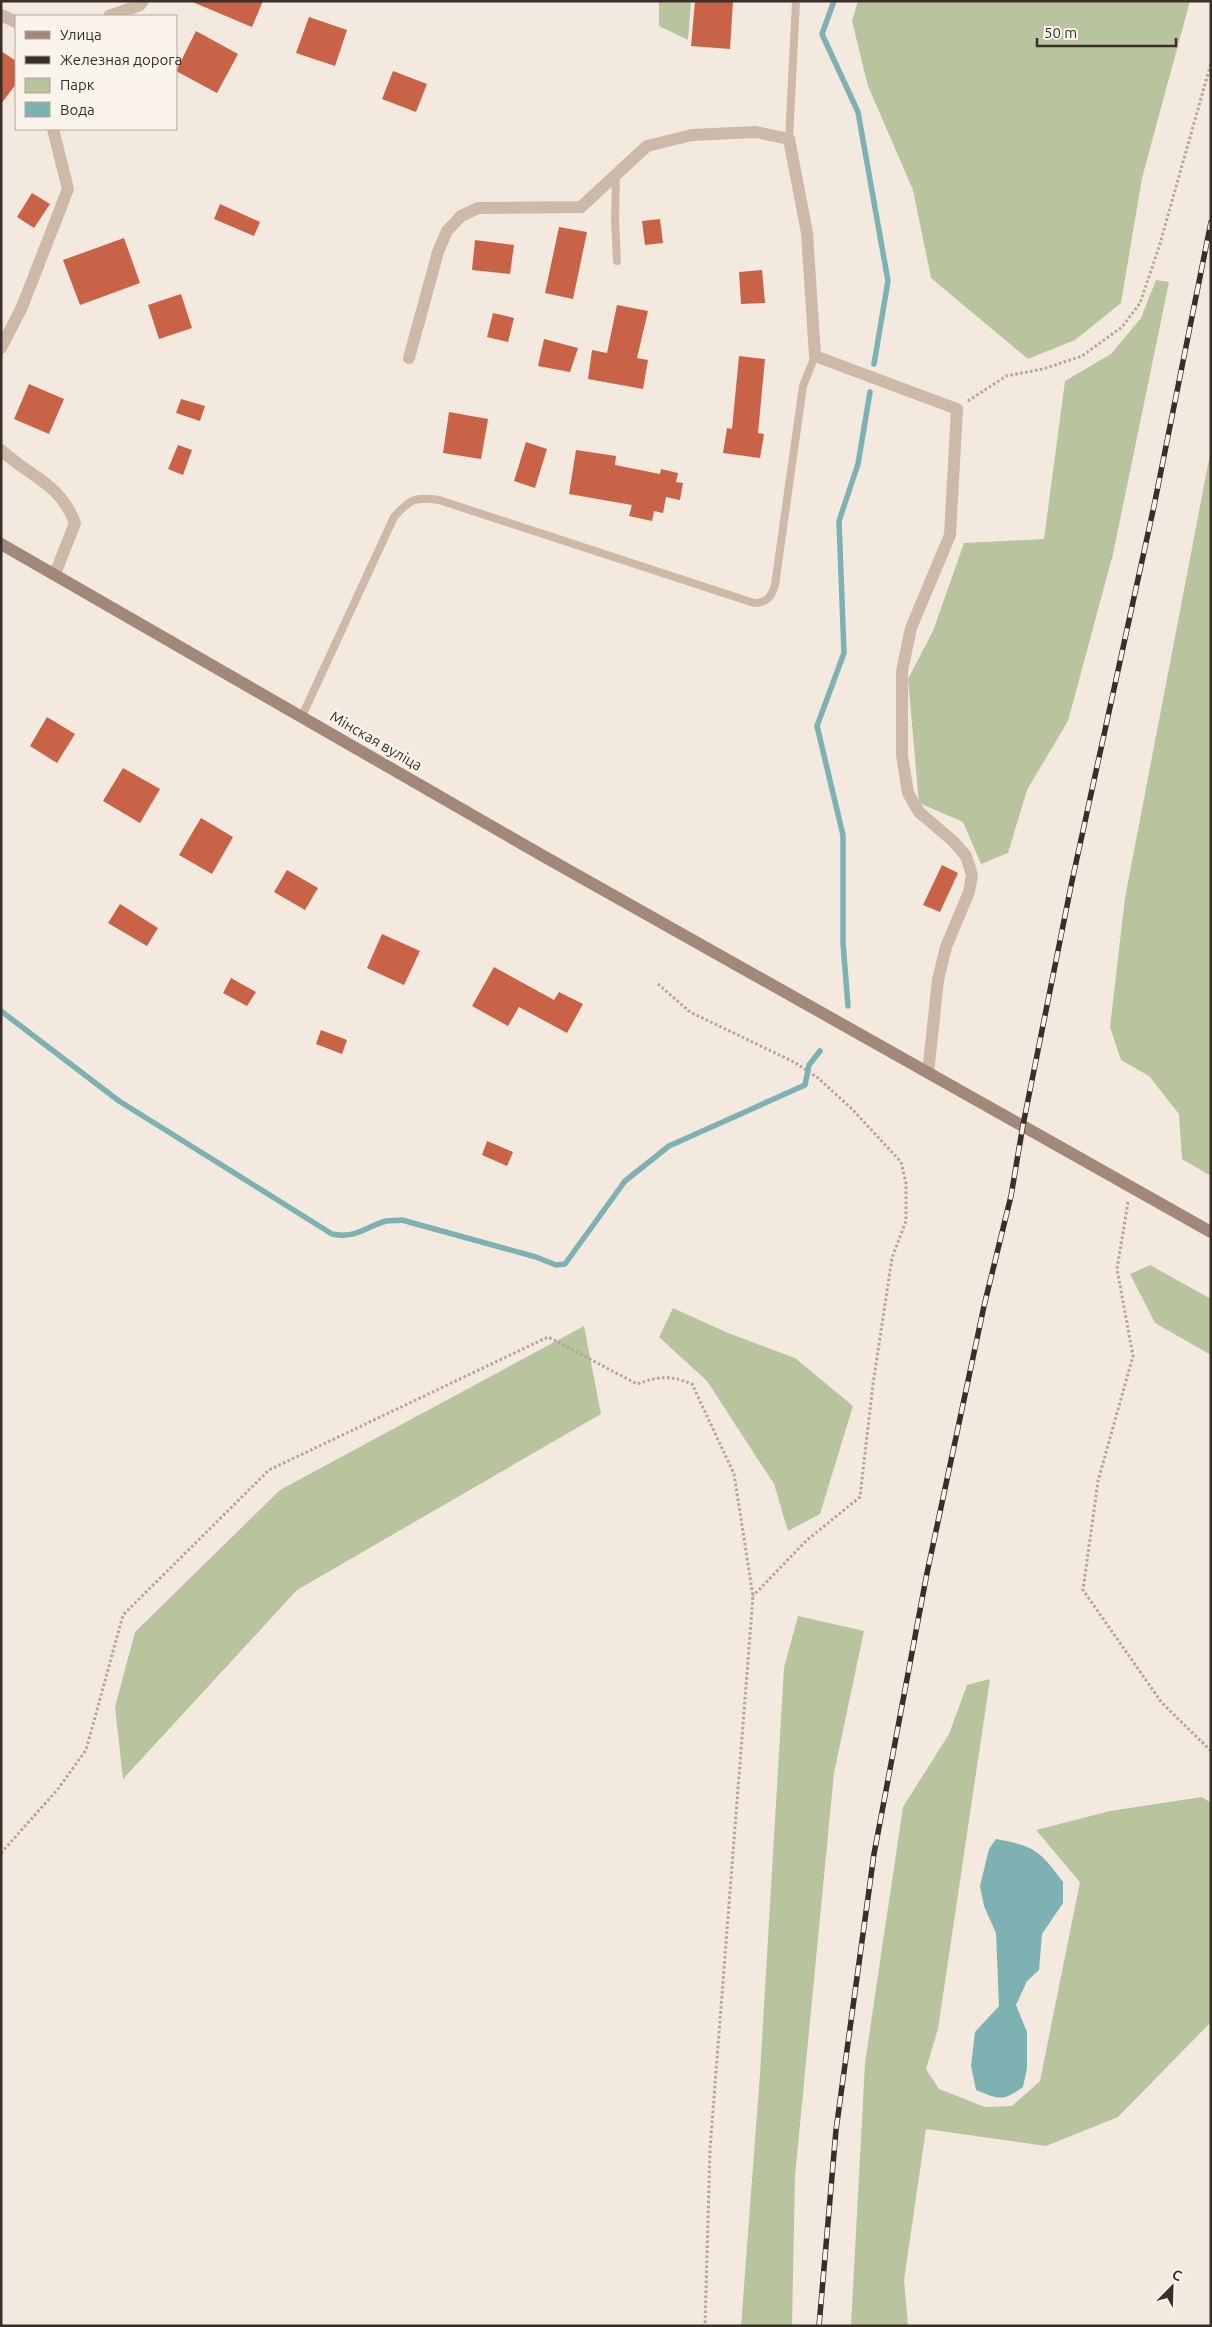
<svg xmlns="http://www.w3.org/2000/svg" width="1212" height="2327" font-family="Ubuntu,sans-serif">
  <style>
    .green { fill: #b8c49e }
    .water { fill: #7db1b2 }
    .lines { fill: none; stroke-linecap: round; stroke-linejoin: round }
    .stream { stroke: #7db1b2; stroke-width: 5.5 }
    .building { fill: #c96347 }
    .path { stroke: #b9a394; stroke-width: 3; stroke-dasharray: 2.5 2.5; stroke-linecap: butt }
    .service { stroke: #cdb9aa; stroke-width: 8 }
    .minor { stroke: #cdb9aa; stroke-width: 12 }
    .secondary { stroke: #a1887b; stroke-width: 12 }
    .rail-casing { stroke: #3a2e2a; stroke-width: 5.5 }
    .rail { stroke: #fbf4ec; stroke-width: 4; stroke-dasharray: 11; stroke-linecap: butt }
    .labels { text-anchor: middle; stroke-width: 5; stroke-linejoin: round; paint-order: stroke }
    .street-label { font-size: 15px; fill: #3a2e2a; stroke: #fbf4ec }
  </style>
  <rect width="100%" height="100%" fill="#f4e9df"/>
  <g class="green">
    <polygon points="659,1 691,1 688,40 659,26"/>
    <polygon points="858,1 1190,1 1142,178 1121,303 1075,340 1028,359 931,278 913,190 868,86 852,21"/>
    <polygon points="1156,280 1169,282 1113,554 1068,721 1027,790 1008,853 981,864 963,822 919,803 908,679 933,631 964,543 1044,539 1065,381 1111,354 1141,318"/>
    <polygon points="1211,449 1211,1176 1182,1159 1179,1114 1149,1076 1121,1060 1110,1027 1125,898"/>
    <polygon points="1150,1265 1211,1299 1211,1355 1155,1323 1130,1274"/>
    <polygon points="673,1308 728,1333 795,1358 853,1406 820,1514 788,1531 774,1484 707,1381 659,1337"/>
    <polygon points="584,1326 601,1414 297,1590 123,1779 115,1707 135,1632 280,1490"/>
    <polygon points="798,1616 864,1631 834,1773 795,2176 792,2326 741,2326 760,2074 784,1668"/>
    <polygon points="990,1679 938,2029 926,2069 939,2089 985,2107 1012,2106 1040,2081 1080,1882 1036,1830 1110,1811 1202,1797 1211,1803 1211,2022 1118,2117 1046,2146 926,2129 904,2280 908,2326 851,2326 865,2063 903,1807 949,1734 967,1685"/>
  </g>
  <path class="water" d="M 996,1839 C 1035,1846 1040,1851 1063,1882 L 1063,1903 L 1042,1934 L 1039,1970 L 1027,1981 L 1016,2005 L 1027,2032 L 1027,2068 L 1023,2087 C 1002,2102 998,2099 976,2090 L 971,2066 L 975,2032 L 999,2006 L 996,1933 L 984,1906 L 980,1886 L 989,1849 Z"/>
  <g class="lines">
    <g class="stream">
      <polyline points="834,1 822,34 858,112 888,281 874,364"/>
      <polyline points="848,1006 843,943 843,835 817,726 844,653 839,521 858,464 870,392"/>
      <path d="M 1,1011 L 119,1101 L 332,1234 C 356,1239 365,1227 386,1221 C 391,1220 397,1221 402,1220 L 536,1257 L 556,1265 L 565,1264 L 625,1181 L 669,1146 L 805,1085 L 809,1065 L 820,1051"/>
    </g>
  </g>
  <g class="building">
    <polygon points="190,1 263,1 252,27"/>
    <polygon points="695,1 733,1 730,49 691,46"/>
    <polygon points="309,17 347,30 335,66 296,53"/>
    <polygon points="196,31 238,54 217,93 176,71"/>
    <polygon points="1,51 16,61 16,84 1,104"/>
    <polygon points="393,71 427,84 416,112 382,99"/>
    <polygon points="32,193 50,204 34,228 17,217"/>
    <polygon points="220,204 260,222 254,236 214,219"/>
    <polygon points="660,219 663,243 645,245 642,221"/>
    <polygon points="559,227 587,232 573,299 545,293"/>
    <polygon points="124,238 140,283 80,305 63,260"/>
    <polygon points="475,240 514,245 510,274 472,270"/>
    <polygon points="762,270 765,303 741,304 739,272"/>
    <polygon points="181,294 192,328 159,339 148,305"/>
    <polygon points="617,305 648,311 637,358 648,360 643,389 588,379 592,350 607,353"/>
    <polygon points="493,313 514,318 508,342 487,337"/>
    <polygon points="544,339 578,348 570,372 538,366"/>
    <polygon points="739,356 765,359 758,433 764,434 760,458 723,453 727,428 732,429"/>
    <polygon points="29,384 64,399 49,434 14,419"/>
    <polygon points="181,399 205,406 200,421 176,413"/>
    <polygon points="449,412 488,419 481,459 443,453"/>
    <polygon points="526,442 547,449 535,488 514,481"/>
    <polygon points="178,445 192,450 183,475 168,469"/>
    <polygon points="576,450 616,456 615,465 660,474 661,469 678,473 676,482 683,483 680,500 666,497 663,513 654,511 652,521 629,516 632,505 569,494"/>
    <polygon points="47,717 75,734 57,763 30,746"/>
    <polygon points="123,768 160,789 140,823 103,801"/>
    <polygon points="201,818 233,837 212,874 179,855"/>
    <polygon points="942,865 958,873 940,912 923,905"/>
    <polygon points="287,870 318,888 305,910 274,892"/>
    <polygon points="120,904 158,928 147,946 108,923"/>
    <polygon points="382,934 420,951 404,985 367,968"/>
    <polygon points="494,967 554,1000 559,992 583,1004 567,1033 519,1007 508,1026 472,1006"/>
    <polygon points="231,978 256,992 247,1006 223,993"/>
    <polygon points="321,1030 347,1040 342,1054 316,1044"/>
    <polygon points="487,1141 513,1152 507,1166 482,1155"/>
  </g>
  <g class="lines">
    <g class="path">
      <polyline points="968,401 1006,376 1043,369 1082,356 1122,327 1140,303 1159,247 1211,63"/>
      <polyline points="658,984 690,1012 794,1062 818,1078 852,1109 901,1162 906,1183 906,1221 892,1258 873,1384 860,1497 806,1541 753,1596"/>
      <polyline points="1128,1202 1117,1269 1133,1356 1098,1481 1083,1590 1162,1703 1211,1751"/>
      <path d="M 1,1853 L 58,1789 L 86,1750 L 123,1615 L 269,1470 L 548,1337 L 637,1384 C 660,1376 669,1375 692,1384 L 734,1474 L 753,1596 L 710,2149 L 705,2326"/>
    </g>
    <g class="service">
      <polyline points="789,139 796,1"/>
      <polyline points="616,175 615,221 617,261"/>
      <path d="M 302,716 L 394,517 C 409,500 415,496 439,500 L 754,603 C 767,602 771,598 775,585 L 803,386 L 815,356"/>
    </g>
    <g class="minor">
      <polyline points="1,15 16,22"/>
      <polyline points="109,16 140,5 143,1"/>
      <polyline points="1,348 22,307 68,189 53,129"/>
      <polyline points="409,358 438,252 447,231 461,216 478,208 581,207 647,146 692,135 756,132 789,139 807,233 815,356 957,409 950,535 911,628 902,671 902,755 908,793 919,812 953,841 966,856 972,875 969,892 946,947 938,980 928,1073"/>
      <path d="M 1,450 C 30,477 60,483 75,523 L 55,574"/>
    </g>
    <polyline class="secondary" points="1,544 545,857 1211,1232"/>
    <defs>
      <polyline id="rail" points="819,2326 836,2130 874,1854 927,1573 984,1306 1011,1196 1023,1125 1072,881 1154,506 1211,222"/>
    </defs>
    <use href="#rail" class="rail-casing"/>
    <use href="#rail" class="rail"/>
  </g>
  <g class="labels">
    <g class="street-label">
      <text transform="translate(376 741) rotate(30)" y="5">Мінская вуліца</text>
    </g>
  </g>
  <rect width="1212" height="2327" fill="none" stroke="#3a2e2a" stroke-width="5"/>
  <rect x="15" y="15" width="162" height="115" fill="#fbf4ec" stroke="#aea59e"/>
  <rect x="25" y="31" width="25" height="8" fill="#a1887b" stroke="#aea59e"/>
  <text x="60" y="40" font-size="15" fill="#3a2e2a">Улица</text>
  <rect x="25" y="56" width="25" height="8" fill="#3a2e2a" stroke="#aea59e"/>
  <text x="60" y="65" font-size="15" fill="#3a2e2a">Железная дорога</text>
  <rect x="25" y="78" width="25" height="15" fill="#b8c49e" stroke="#aea59e"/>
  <text x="60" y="90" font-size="15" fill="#3a2e2a">Парк</text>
  <rect x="25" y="102" width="25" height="15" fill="#7db1b2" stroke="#aea59e"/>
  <text x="60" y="115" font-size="15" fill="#3a2e2a">Вода</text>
  <g transform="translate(1172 2287) rotate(23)" stroke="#fbf4ec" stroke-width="4" paint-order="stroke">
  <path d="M0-4L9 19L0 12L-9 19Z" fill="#3a2e2a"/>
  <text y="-8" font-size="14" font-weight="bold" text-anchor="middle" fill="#3a2e2a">С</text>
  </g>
  <path d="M1037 38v8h139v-8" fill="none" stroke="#3a2e2a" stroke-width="2.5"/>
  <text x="1044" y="38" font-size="15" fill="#3a2e2a" stroke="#fbf4ec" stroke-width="4" paint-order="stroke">50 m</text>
</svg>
